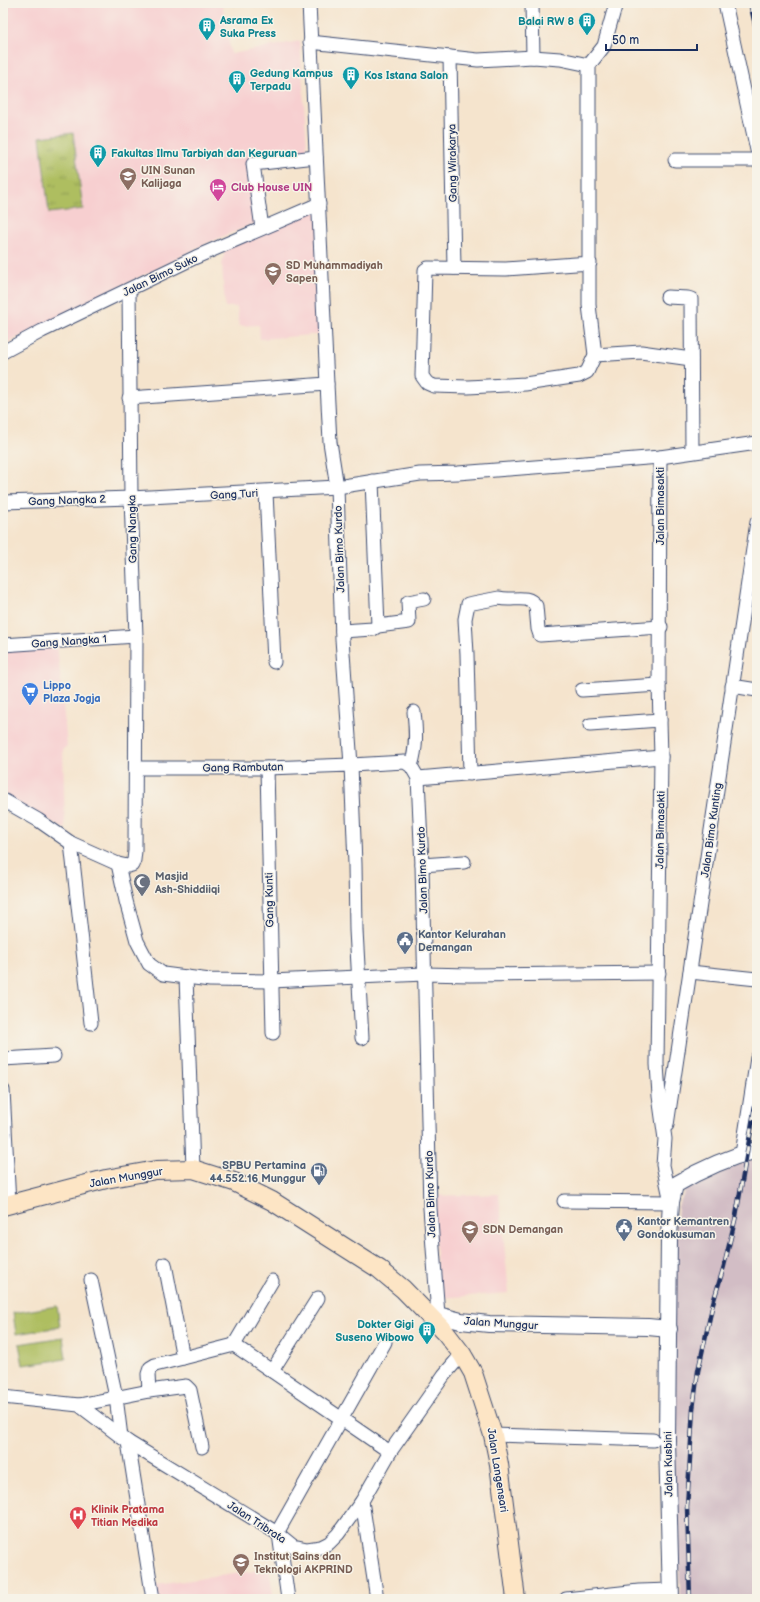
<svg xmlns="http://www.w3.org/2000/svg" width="760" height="1602" font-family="'Balsamiq Sans',sans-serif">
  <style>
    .built { fill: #f7cfd0 }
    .industrial { fill: #d2bdc5 }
    .green { fill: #aebe61; stroke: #647660 }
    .park { fill: url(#park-tufts); stroke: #647660 }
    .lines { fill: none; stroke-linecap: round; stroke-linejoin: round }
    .minor-casing { stroke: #3c4a6f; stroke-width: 15 }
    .tertiary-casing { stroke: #3c4a6f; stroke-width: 18 }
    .secondary-casing { stroke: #3c4a6f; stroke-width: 20 }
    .minor { stroke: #fff; stroke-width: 13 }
    .tertiary { stroke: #fff; stroke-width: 16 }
    .secondary { stroke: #fde5c5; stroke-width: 18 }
    .rail-casing { stroke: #1b2f5e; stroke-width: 4.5 }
    .rail { stroke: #f7f3e8; stroke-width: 3; stroke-dasharray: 9; stroke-linecap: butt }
    .labels { text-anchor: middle; stroke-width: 3; stroke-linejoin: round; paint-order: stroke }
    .culture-label { font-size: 11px; font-weight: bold; fill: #0d838f; stroke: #f7f3e8; text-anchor: start }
    .street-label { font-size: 11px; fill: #1b2f5e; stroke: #f7f3e8 }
    .education-label { font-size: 11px; font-weight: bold; fill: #785e54; stroke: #f7f3e8; text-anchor: start }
    .hotel-label { font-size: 11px; font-weight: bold; fill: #b23c85; stroke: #f7f3e8; text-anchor: start }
    .shop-label { font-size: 11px; font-weight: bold; fill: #366cbe; stroke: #f7f3e8; text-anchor: start }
    .worship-label { font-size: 11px; font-weight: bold; fill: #5b616d; stroke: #f7f3e8; text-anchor: start }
    .service-label { font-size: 11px; font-weight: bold; fill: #4e5e75; stroke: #f7f3e8; text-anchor: start }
    .health-label { font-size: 11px; font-weight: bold; fill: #be3a42; stroke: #f7f3e8; text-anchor: start }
  </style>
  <defs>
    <pattern id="park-tufts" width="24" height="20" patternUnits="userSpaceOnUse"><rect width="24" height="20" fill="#aebe61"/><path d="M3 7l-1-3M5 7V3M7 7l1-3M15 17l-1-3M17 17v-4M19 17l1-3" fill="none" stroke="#8d9b53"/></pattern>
  </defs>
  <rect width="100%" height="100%" fill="#f7f3e8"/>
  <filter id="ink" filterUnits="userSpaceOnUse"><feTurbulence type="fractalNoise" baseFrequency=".025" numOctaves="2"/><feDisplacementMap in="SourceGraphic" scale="8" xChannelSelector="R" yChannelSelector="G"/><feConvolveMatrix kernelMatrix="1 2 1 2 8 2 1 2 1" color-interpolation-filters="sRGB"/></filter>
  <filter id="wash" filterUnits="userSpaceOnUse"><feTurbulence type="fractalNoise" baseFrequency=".012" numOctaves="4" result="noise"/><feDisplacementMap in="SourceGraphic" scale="16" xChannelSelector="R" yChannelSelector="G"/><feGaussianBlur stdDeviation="0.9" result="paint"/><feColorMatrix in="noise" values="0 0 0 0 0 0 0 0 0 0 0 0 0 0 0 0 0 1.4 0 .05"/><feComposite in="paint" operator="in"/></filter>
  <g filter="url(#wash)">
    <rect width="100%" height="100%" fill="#f5e4cd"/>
    <g class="built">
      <polygon points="3,3 222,3 231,54 300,41 307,150 249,159 256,223 212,241 21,336 3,346"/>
      <polygon points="319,208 324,334 260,339 259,325 239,326 237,307 225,307 222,265 225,250"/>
      <polygon points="57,644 67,746 63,749 65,829 3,796 3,647"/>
      <polygon points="499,1194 509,1293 439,1298 432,1196"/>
      <polygon points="269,1569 274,1599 158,1599 156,1585"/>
    </g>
    <polygon class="industrial" points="757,1158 757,1599 681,1599 670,1448 670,1307 678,1206 687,1187 716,1171"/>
    <g class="green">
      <polygon points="57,1306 60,1327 16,1334 13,1313"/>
      <polygon points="63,1337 66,1359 23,1365 19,1344"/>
    </g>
    <polygon class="park" points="73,133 83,209 49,213 40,137"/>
  </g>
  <g filter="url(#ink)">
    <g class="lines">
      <defs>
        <g id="minor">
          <polyline points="309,3 327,384 330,442 337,487 342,639 351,765 405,762 411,766 418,778 422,865 430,1208 438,1315"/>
          <polyline points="532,3 533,57"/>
          <polyline points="725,3 757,150"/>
          <polyline points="310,42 478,60 533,57 560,59 589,65"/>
          <polyline points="450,57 454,268"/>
          <polyline points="675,160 757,160"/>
          <polyline points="262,228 253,164 316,157"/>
          <polyline points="590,263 506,269 428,268 425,270 422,376 427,383 434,386 468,387 525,384 579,376 587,372 595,355 589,305 589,65 604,46 616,3"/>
          <polyline points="667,297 688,298 691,299 692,452"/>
          <polyline points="3,352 42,331 196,257 319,204"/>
          <polyline points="595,355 641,352 691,359"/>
          <polyline points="129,398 327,384"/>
          <polyline points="372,481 378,626"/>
          <polyline points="266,492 274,662"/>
          <polyline points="3,502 131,498 337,487 420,474 458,473 660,457 757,443"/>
          <polyline points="342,631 373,629 378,626 409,622 408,602 424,599"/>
          <polyline points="3,645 136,636"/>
          <polyline points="732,686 757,690"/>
          <polyline points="582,690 659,685"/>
          <polyline points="590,725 660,720"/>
          <path d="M 411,766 C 417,748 416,730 414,712"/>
          <polyline points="136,768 267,768 351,765 355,864 356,930 362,1038"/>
          <polyline points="267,768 273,1033"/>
          <path d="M 470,774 L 467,654 L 465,619 L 468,604 L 499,598 C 512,602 527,593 536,606 L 538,629 L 540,635 L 661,627"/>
          <polyline points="418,778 661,757"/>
          <polyline points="3,800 38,820 71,843 118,864 128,866 132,865 134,860 135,851 136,636 131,498 129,290"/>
          <polyline points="71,843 91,1023"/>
          <polyline points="118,864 126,901 137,941 149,964 163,974 210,980 271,981 424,974 470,975 659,973"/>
          <polyline points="422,865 464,862"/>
          <polyline points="690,972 757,979"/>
          <polyline points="186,977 193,1169"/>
          <polyline points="3,1059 54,1056"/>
          <polyline points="3,1090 9,1204"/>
          <polyline points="667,1125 757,522"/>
          <polyline points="742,1154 757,1058"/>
          <polyline points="564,1201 671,1202 663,1165 665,1139 659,1096 657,1064 661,757 659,685 660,457"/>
          <polyline points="91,1280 116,1397 121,1437"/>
          <polyline points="234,1345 272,1281"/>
          <polyline points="183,1358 234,1345 390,1452"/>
          <polyline points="272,1371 318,1298"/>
          <polyline points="149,1391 148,1374 150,1368 155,1365 183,1358 165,1264"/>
          <polyline points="3,1397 79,1405 128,1442 277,1533 293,1546 307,1549 321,1547 329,1543 338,1534 362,1501 390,1452 444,1375 462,1354"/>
          <polyline points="79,1405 149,1391 186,1386 190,1390 202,1447"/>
          <polyline points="493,1435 653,1440"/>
          <polyline points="128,1442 153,1599"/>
          <polyline points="362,1501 377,1599"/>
          <polyline points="277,1533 385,1342"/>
          <polyline points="279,1534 288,1599"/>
          <polyline points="566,1599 639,1591 670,1590"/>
        </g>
        <g id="tertiary">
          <polyline points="426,1312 461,1321 489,1324 648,1327 669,1329"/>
          <path d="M 671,1599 L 667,1440 L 669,1237 L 671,1202 L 675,1185 C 700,1170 729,1157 757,1150"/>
        </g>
        <polyline id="secondary" points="3,1206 106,1179 156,1170 193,1169 234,1182 272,1201 379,1269 403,1289 445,1332 462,1354 473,1373 493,1435 499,1464 516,1599"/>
      </defs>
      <use href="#minor" class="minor-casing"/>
      <use href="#tertiary" class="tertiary-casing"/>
      <use href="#secondary" class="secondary-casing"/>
      <use href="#minor" class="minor"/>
      <use href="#tertiary" class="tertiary"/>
      <use href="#secondary" class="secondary"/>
      <defs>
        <g id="rail">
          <polyline points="750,3 757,33"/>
          <polyline points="690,1599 687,1507 693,1409 698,1371 713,1303 724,1266 736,1216 757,1094"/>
        </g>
      </defs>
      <use href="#rail" class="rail-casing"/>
      <use href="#rail" class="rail"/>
    </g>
  </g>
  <defs>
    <symbol id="building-pin" viewBox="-11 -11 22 30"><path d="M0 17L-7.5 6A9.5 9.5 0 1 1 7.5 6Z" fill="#0f9aa8" stroke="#f7f3e8"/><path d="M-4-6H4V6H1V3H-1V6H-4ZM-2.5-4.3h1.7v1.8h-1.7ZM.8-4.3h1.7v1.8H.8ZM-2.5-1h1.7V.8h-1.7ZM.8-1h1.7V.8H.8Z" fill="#fff"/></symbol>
    <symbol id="university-pin" viewBox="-11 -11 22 30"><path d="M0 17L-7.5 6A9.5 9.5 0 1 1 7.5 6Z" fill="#8d6e63" stroke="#f7f3e8"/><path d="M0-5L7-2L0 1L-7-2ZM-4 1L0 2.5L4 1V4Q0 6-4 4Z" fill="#fff"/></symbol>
    <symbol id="hotel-pin" viewBox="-11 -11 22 30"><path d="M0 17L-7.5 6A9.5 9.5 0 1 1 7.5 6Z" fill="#d1479c" stroke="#f7f3e8"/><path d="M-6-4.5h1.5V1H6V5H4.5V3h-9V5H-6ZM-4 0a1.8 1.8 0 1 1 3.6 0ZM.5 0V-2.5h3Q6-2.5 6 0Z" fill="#fff"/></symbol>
    <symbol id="school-pin" viewBox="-11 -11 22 30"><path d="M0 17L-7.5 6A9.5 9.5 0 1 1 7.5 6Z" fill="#8d6e63" stroke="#f7f3e8"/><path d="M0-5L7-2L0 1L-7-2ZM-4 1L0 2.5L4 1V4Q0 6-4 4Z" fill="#fff"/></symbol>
    <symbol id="supermarket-pin" viewBox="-11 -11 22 30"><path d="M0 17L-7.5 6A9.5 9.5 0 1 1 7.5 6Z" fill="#3f7fe0" stroke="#f7f3e8"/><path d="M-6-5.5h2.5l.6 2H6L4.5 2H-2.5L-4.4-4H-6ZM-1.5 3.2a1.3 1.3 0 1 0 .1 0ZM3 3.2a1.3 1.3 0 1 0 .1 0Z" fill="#fff"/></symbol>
    <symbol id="mosque-pin" viewBox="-11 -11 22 30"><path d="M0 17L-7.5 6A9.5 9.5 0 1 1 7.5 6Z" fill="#6b7280" stroke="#f7f3e8"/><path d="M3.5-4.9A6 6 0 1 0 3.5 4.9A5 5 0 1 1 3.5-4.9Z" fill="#fff"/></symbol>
    <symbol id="civic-pin" viewBox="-11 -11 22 30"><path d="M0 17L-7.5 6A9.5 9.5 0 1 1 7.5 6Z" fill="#5c6f8a" stroke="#f7f3e8"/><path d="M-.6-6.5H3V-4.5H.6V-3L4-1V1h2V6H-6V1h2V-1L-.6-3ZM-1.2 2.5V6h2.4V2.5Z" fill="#fff"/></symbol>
    <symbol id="fuel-pin" viewBox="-11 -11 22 30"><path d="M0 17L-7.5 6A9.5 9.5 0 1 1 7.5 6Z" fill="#5c6f8a" stroke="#f7f3e8"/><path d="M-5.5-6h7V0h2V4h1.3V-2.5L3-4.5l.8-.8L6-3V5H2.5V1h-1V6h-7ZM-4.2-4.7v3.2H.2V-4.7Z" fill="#fff"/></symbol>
    <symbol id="hospital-pin" viewBox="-11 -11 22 30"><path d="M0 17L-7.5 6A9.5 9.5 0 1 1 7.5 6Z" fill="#e0444e" stroke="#f7f3e8"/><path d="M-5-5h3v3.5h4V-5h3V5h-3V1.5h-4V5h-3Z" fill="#fff"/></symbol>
  </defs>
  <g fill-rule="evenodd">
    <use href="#building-pin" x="577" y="11" width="20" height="27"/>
    <use href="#building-pin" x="197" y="16" width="20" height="27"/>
    <use href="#building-pin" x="341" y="65" width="20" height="27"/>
    <use href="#building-pin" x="227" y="69" width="20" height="27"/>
    <use href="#building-pin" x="88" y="143" width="20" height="27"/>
    <use href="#university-pin" x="118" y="166" width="20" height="27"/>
    <use href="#hotel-pin" x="208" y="177" width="20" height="27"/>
    <use href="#school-pin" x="263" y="261" width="20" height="27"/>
    <use href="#supermarket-pin" x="20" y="681" width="20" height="27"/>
    <use href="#mosque-pin" x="132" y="872" width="20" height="27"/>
    <use href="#civic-pin" x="395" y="930" width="20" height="27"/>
    <use href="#fuel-pin" x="309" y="1161" width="20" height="27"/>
    <use href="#civic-pin" x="614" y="1217" width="20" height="27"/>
    <use href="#school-pin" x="460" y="1219" width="20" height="27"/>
    <use href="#building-pin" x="417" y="1320" width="20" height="27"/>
    <use href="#hospital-pin" x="68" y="1505" width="20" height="27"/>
    <use href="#university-pin" x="231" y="1552" width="20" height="27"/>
  </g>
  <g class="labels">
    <g class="culture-label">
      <text x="220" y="24">Asrama Ex<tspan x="220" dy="13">Suka Press</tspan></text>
      <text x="574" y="25" text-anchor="end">Balai RW 8</text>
      <text x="250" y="77">Gedung Kampus<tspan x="250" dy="13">Terpadu</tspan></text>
      <text x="364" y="79">Kos Istana Salon</text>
      <text x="111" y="157">Fakultas Ilmu Tarbiyah dan Keguruan</text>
      <text x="414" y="1328" text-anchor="end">Dokter Gigi<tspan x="414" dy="13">Suseno Wibowo</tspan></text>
    </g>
    <g class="street-label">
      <text transform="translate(452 163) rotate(-91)" y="4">Gang Wirakarya</text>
      <text transform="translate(160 275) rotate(-26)" y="4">Jalan Bimo Suko</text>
      <text transform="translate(234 494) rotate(-3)" y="4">Gang Turi</text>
      <text transform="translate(67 500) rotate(-2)" y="4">Gang Nangka 2</text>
      <text transform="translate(660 506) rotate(-90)" y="4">Jalan Bimasakti</text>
      <text transform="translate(132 529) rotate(-91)" y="4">Gang Nangka</text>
      <text transform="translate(339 549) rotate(-92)" y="4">Jalan Bimo Kurdo</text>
      <text transform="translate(69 641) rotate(-4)" y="4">Gang Nangka 1</text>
      <text transform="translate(243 767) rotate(-1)" y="4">Gang Rambutan</text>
      <text transform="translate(660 830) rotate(-89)" y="4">Jalan Bimasakti</text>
      <text transform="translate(711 830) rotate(-82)" y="4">Jalan Bimo Kunting</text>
      <text transform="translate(422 870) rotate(-92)" y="4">Jalan Bimo Kurdo</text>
      <text transform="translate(269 900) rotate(-91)" y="4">Gang Kunti</text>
      <text transform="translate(126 1177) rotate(-10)" y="4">Jalan Munggur</text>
      <text transform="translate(430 1194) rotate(-92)" y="4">Jalan Bimo Kurdo</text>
      <text transform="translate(501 1323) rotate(4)" y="4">Jalan Munggur</text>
      <text transform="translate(668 1464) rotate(-91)" y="4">Jalan Kusbini</text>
      <text transform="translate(498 1470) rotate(81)" y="4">Jalan Langensari</text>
      <text transform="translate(257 1522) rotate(33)" y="4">Jalan Tribrata</text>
    </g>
    <g class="education-label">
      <text x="141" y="174">UIN Sunan<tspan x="141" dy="13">Kalijaga</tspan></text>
      <text x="286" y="269">SD Muhammadiyah<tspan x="286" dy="13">Sapen</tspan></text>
      <text x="483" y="1233">SDN Demangan</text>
      <text x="254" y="1560">Institut Sains dan<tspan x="254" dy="13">Teknologi AKPRIND</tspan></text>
    </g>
    <g class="hotel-label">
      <text x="231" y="191">Club House UIN</text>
    </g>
    <g class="shop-label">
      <text x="43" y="689">Lippo<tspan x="43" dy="13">Plaza Jogja</tspan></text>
    </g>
    <g class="worship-label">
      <text x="155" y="880">Masjid<tspan x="155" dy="13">Ash-Shiddiiqi</tspan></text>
    </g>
    <g class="service-label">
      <text x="418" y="938">Kantor Kelurahan<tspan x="418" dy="13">Demangan</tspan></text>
      <text x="306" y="1169" text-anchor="end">SPBU Pertamina<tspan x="306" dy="13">44.552.16 Munggur</tspan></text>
      <text x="637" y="1225">Kantor Kemantren<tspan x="637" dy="13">Gondokusuman</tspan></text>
    </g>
    <g class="health-label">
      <text x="91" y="1513">Klinik Pratama<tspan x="91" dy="13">Titian Medika</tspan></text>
    </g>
  </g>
  <rect width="760" height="1602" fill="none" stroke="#f7f3e8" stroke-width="16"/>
  <path d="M606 44v6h91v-6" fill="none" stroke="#1b2f5e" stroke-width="2"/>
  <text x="612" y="44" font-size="12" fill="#1b2f5e" stroke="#f7f3e8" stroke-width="3" paint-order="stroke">50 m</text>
</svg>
